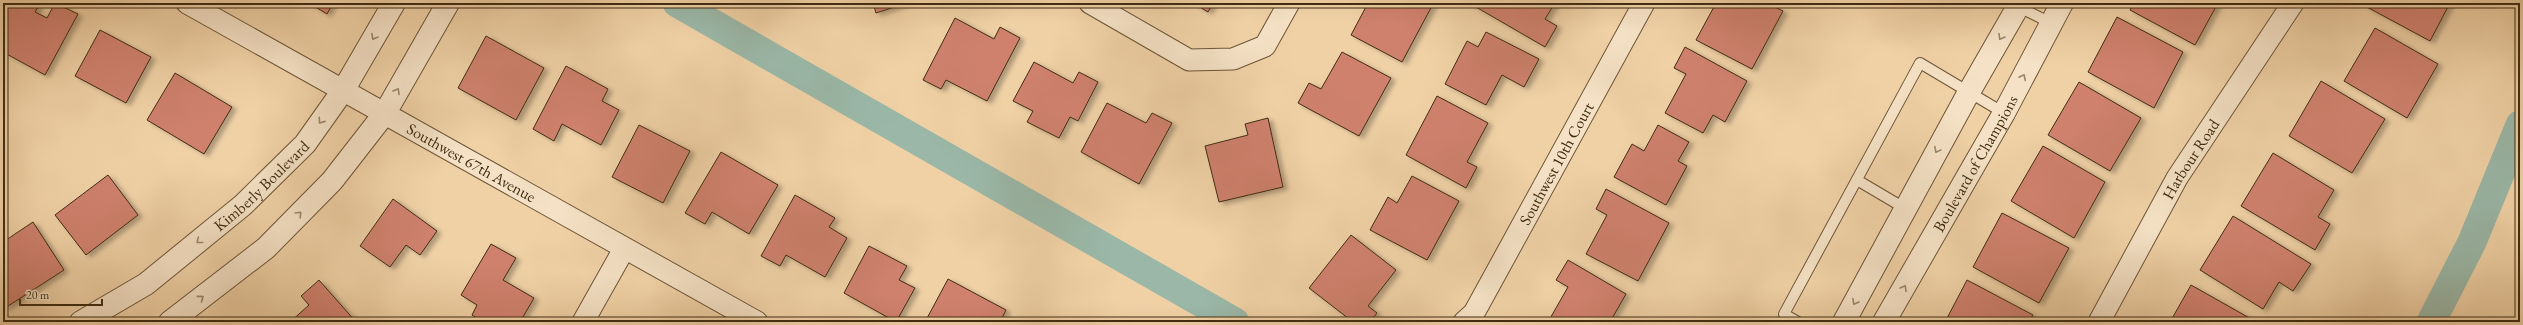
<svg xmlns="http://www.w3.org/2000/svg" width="2523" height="325" font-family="'EB Garamond',serif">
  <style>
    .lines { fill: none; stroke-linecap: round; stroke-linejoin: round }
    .canal { stroke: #9ab7a7; stroke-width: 29 }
    .building { fill: #cf816e; stroke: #402c11; filter: url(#shadow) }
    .service-casing { stroke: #6c5536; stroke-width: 12 }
    .minor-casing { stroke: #6c5536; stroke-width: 23 }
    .tertiary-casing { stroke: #6c5536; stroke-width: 24 }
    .service { stroke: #f5e1c5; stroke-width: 10 }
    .minor { stroke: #f5e1c5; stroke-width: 21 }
    .tertiary { stroke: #f5e1c5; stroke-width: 22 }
    .oneway { stroke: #9a866b }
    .labels { text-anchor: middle; stroke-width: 3; stroke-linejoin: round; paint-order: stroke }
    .street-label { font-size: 16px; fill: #402c11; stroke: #f5e1c5 }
  </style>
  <defs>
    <filter id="shadow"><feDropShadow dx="4.5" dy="2.5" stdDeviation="2" flood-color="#0004"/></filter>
  </defs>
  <rect width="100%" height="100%" fill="#f0d1a6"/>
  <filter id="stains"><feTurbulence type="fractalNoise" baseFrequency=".005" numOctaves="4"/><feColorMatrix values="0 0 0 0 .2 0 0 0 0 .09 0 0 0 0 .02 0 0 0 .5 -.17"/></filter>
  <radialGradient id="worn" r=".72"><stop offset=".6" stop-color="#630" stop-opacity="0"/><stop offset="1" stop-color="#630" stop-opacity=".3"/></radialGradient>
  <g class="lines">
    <g class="canal">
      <polyline points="677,3 1235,322"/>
      <polyline points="2431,322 2472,242 2520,125"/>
    </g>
  </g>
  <g class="building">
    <polygon points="6,3 35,3 39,5 35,12 47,18 55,3 78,14 45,75 3,52 3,8"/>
    <polygon points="309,3 333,3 327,14"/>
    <polygon points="873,3 907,3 876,13"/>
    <polygon points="1193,3 1213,3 1208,12"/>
    <polygon points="1368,3 1433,4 1402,62 1351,35"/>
    <polygon points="1469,3 1555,3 1545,19 1557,26 1545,47"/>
    <polygon points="1716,3 1767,3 1783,11 1752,69 1696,40"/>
    <polygon points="2134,3 2218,3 2195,45 2130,10"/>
    <polygon points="2367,3 2450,3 2430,41 2365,6"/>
    <polygon points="2117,17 2183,52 2154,108 2088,72"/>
    <polygon points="955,18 994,39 1000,27 1020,38 987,101 946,80 941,89 923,80"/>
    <polygon points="2375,28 2438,64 2407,118 2344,81"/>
    <polygon points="100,30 151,57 126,103 75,76"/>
    <polygon points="1486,32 1539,59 1524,87 1502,75 1486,105 1445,84 1467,41 1478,47"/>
    <polygon points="486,36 544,68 516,120 458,88"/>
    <polygon points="1685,47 1747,81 1725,122 1713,115 1703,133 1665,113 1686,74 1674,68"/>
    <polygon points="1342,52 1391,78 1359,136 1298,103 1309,83 1321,89"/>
    <polygon points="1034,62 1073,83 1079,72 1098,82 1078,121 1070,117 1059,138 1027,122 1033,111 1013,101"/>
    <polygon points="566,66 608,89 602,101 619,110 601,145 562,124 554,141 533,129"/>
    <polygon points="175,73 232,107 204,154 147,120"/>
    <polygon points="2321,81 2385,119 2352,173 2289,136"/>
    <polygon points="2079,82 2141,118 2110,171 2048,135"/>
    <polygon points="1437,96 1488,123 1467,162 1477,167 1466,188 1406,155"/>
    <polygon points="1107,103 1146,123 1152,113 1172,123 1139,184 1081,152"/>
    <polygon points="1268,118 1283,187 1219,202 1205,146 1248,135 1245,124"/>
    <polygon points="639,125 690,151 663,203 612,177"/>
    <polygon points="1658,125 1689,142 1678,161 1687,166 1666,205 1614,177 1632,144 1644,151"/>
    <polygon points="2043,146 2105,182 2074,238 2011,201"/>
    <polygon points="721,152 778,185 749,234 712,212 705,224 685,213"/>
    <polygon points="2273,153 2334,190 2318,217 2330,224 2315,250 2241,206"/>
    <polygon points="108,175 138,215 86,255 55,215"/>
    <polygon points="1412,176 1459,201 1427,260 1370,230 1388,197 1397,203"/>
    <polygon points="1606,189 1669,223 1638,281 1586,254 1607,215 1596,209"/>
    <polygon points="795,195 835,218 829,227 847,238 825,277 786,255 780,266 761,256"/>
    <polygon points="393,199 437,231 420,255 406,245 390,267 360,246"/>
    <polygon points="2002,213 2069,248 2039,303 1973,267"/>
    <polygon points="2233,216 2311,264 2293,291 2279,282 2263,309 2200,270"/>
    <polygon points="33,222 64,270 5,308 3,304 3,242"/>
    <polygon points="1351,235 1396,270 1368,306 1377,313 1370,322 1353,322 1309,288"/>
    <polygon points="491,244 516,258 503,280 534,298 520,322 508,322 501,318 498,322 483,322 472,315 477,305 461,295"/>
    <polygon points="869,246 907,266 899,280 915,288 896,322 844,293"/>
    <polygon points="1568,260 1626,294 1610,322 1548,322 1568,287 1556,280"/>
    <polygon points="948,279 1006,310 1000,322 925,322"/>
    <polygon points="319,280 356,322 290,322 309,305 301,296"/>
    <polygon points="1967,280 2033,315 2029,322 1945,322"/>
    <polygon points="2191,285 2253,320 2252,322 2170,322"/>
  </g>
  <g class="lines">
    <defs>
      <g id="service">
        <polyline points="2017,6 2051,23"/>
        <polyline points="1857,180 1906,209"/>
        <polyline points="1798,322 1784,314 1920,63 2004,113"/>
      </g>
      <g id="minor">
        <path id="s1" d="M 187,3 L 757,322"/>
        <polyline points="1090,3 1189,60 1233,59 1265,46 1289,3"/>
        <polyline points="583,322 624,249"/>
        <path id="s2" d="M 1464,322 L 1474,313 L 1644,3"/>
        <path id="s3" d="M 2099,322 L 2177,178 L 2293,3"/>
      </g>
      <g id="tertiary">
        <path id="s4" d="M 81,322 L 146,284 L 243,205 L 305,144 L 344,89 L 394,3"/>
        <polyline points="170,322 266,248 332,181 385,113 448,3"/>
        <polyline points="1844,322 1969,92 2020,3"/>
        <path id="s5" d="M 1884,322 L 2004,113 L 2062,3"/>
      </g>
    </defs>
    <use href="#service" class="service-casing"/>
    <use href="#minor" class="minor-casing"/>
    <use href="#tertiary" class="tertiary-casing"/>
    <use href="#service" class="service"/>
    <use href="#minor" class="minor"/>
    <use href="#tertiary" class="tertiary"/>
  </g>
  <defs><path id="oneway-chevron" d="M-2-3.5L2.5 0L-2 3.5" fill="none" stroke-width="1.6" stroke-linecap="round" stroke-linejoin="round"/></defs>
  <g class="oneway">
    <use href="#oneway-chevron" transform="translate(374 37) rotate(120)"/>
    <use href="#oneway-chevron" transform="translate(2001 37) rotate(120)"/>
    <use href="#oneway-chevron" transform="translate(2023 77) rotate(-63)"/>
    <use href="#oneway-chevron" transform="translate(397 91) rotate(-60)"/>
    <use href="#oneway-chevron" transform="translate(321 121) rotate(125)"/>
    <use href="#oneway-chevron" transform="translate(1937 150) rotate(118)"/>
    <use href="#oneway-chevron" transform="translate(299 214) rotate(-46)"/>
    <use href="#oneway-chevron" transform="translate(199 241) rotate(141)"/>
    <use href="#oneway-chevron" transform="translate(1904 288) rotate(-60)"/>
    <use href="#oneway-chevron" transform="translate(201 298) rotate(-37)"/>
    <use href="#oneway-chevron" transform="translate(1855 302) rotate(119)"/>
  </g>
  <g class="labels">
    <g class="street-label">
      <text dy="6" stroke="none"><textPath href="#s3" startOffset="187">Harbour Road</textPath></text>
      <text dy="6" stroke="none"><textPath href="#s1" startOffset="326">Southwest 67th Avenue</textPath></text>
      <text dy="6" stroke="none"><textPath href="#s2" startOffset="184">Southwest 10th Court</textPath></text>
      <text dy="6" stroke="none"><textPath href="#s5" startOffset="183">Boulevard of Champions</textPath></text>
      <text dy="6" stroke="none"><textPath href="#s4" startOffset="227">Kimberly Boulevard</textPath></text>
    </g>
  </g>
  <rect width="2523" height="325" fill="none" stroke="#f0d1a6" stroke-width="16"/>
  <rect x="4" y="4" width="2515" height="317" fill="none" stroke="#402c11" stroke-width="2"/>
  <rect x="8" y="8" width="2507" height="309" fill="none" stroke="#402c11"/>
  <path d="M20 299v6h82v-6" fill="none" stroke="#402c11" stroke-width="2"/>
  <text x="26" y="299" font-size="12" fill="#402c11" stroke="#f5e1c5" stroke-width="3" paint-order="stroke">20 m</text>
  <rect width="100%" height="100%" filter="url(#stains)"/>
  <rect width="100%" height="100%" fill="url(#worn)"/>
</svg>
